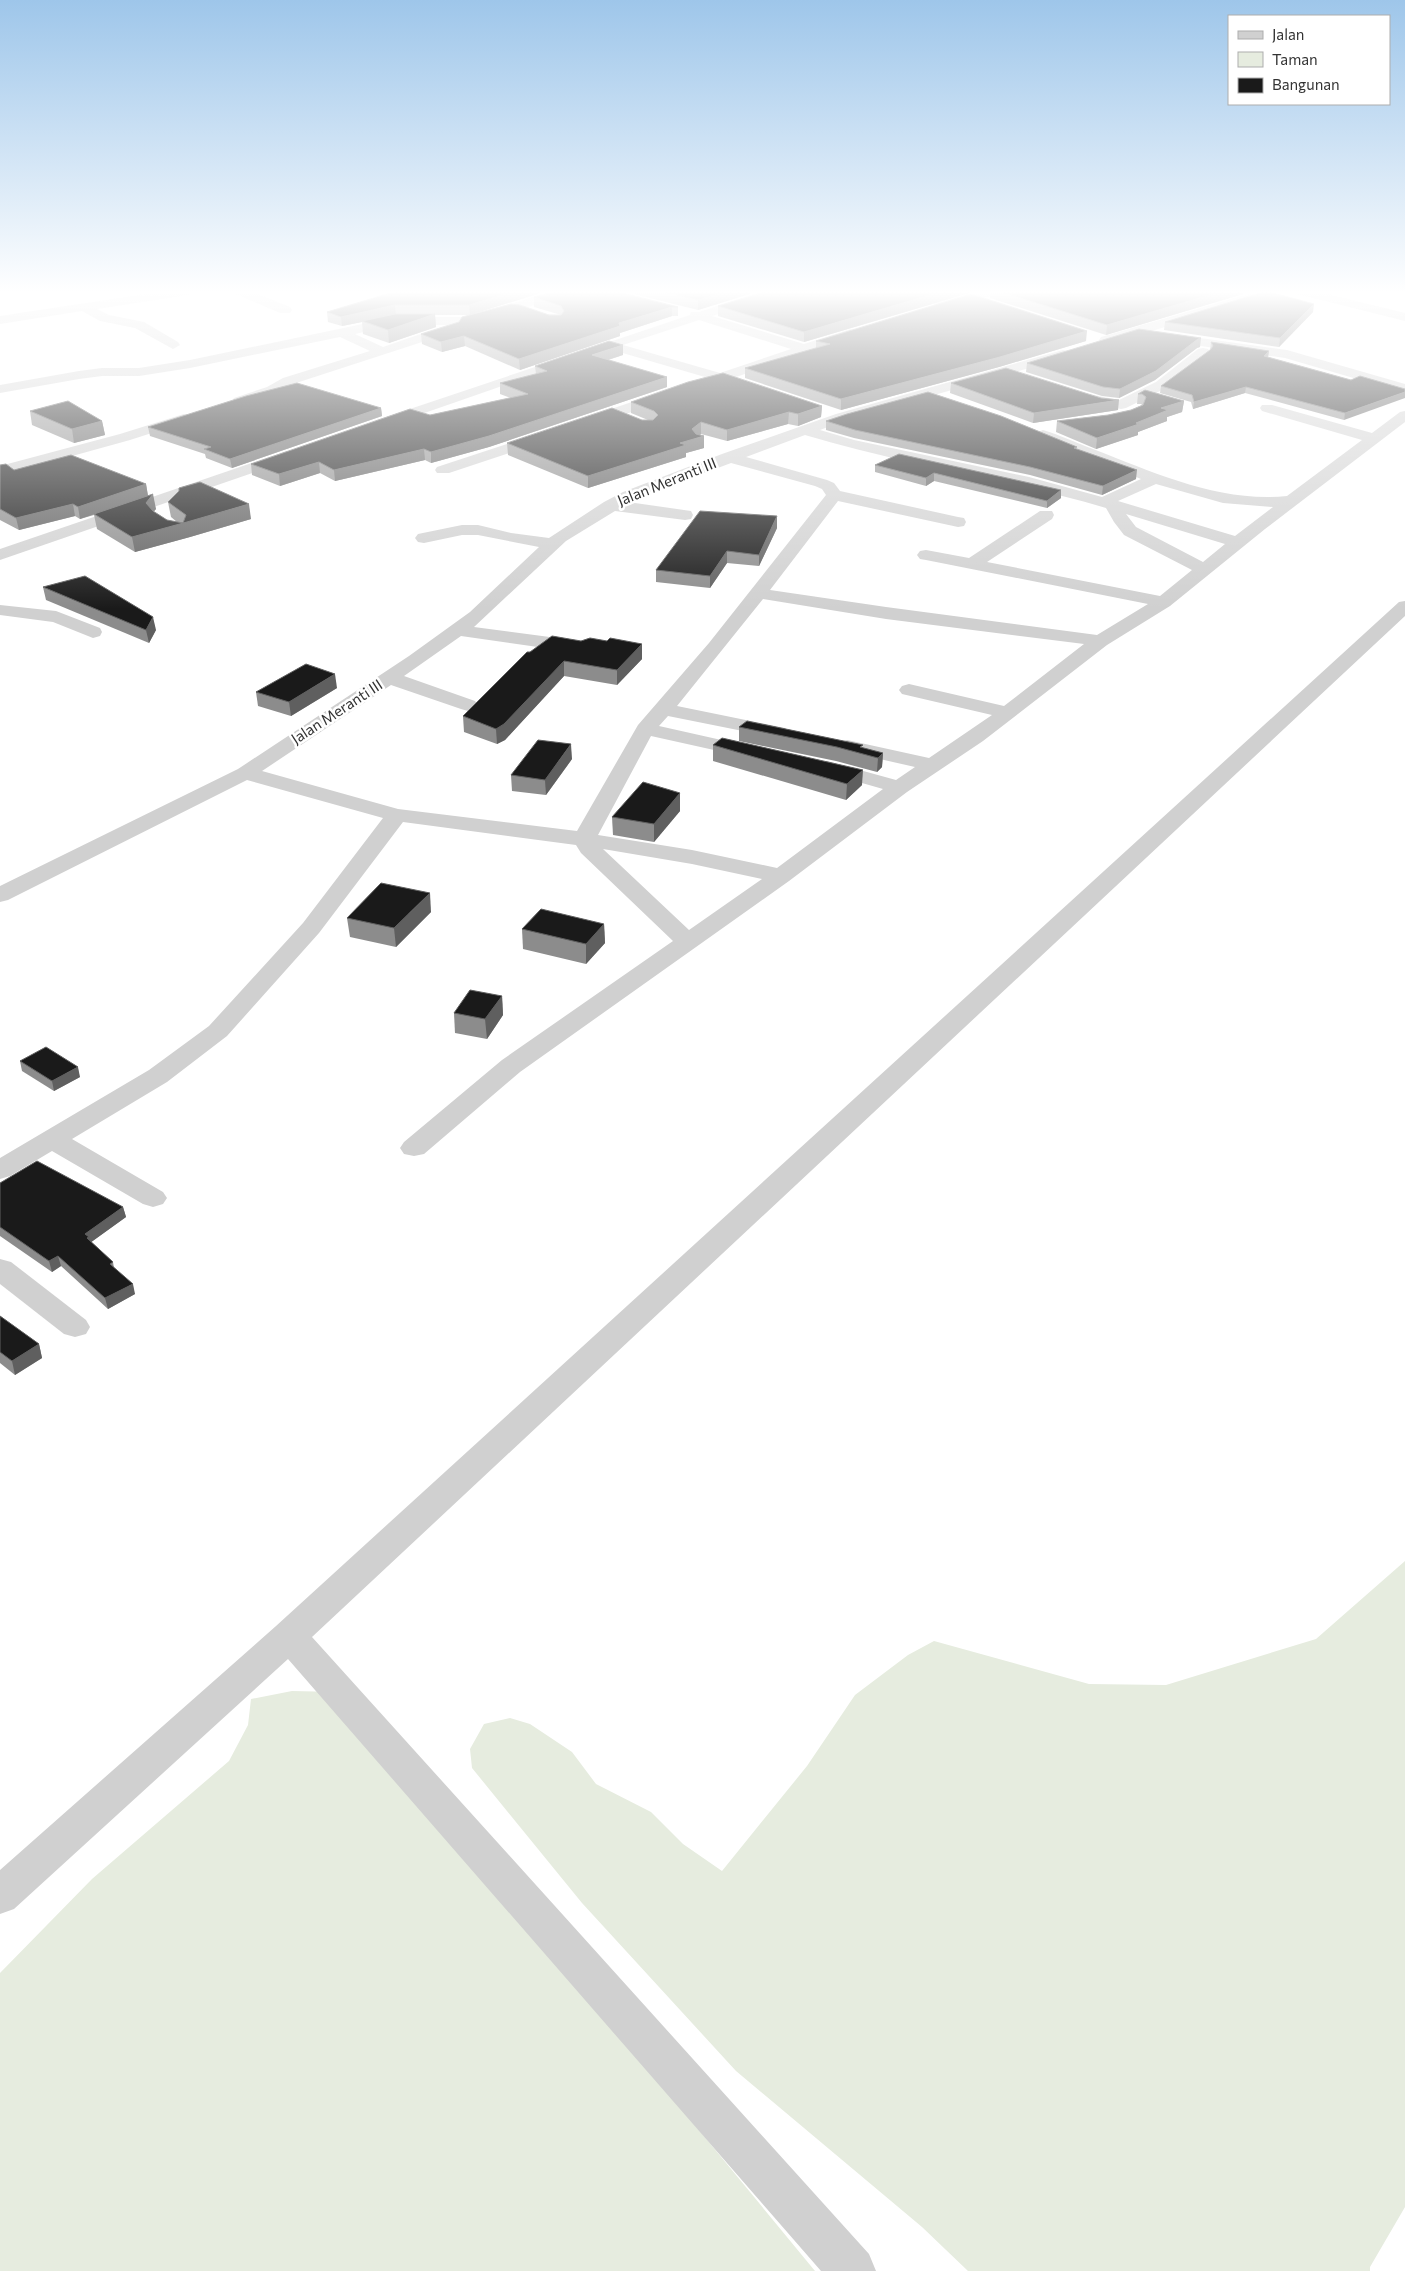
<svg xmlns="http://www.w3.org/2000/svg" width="1405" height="2271" font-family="Commissioner,sans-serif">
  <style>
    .green { fill: #e6ecdf }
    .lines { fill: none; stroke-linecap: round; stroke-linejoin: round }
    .minor { fill: #d0d0d0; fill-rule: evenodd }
    .wall { fill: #8c8c8c }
    .shaded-wall { fill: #5f5f5f }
    .building { fill: #1a1a1a; stroke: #5f5f5f }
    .labels { text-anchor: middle; stroke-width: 5; stroke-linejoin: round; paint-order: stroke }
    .far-street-label { font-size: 15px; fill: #333; stroke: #fff }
  </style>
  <rect width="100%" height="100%" fill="#fff"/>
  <g class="green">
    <polygon points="1405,1561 1405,2207 1370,2267 1370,2271 968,2271 922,2227 736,2071 582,1903 472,1768 470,1749 484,1724 510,1718 530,1724 572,1752 596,1784 651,1812 683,1844 722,1871 807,1766 855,1695 908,1655 934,1641 1089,1684 1166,1685 1316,1639"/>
    <polygon points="292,1691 338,1692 815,2271 0,2271 0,1973 92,1879 229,1761 248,1725 251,1699"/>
  </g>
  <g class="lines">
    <g class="minor">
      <polygon points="165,291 194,291 188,295 97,309 109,315 144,322 178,342 180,345 173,349 135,328 100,321 82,311 0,324 0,316"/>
      <polygon points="234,291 250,291 290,307 292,310 290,313 280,313 236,294"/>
      <path d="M 552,291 L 570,291 L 568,294 L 476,324 L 459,325 L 461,327 L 459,330 L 293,384 L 277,393 L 239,405 L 234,404 L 232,401 L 234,398 L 267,387 L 283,378 L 370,351 L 340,337 L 190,368 L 139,376 L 102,376 L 79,379 L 0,393 L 0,385 L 79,371 L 102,368 L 139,368 L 190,360 L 396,317 L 470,317 ZM 396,325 L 447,325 L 383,347 L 355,334 Z"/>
      <path d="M 764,291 L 782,291 L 780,294 L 712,316 L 804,344 L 851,329 L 858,333 L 856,336 L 730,379 L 728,381 L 721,382 L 584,428 L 579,426 L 576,423 L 579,420 L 705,377 L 609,349 L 387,426 L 377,426 L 374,423 L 377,420 L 690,315 L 691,312 L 699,312 ZM 699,320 L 791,349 L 720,373 L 623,345 Z"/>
      <polygon points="981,291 1000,291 998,294 940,310 934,306 935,303"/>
      <polygon points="1259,291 1278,291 1276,294 1111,343 1106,344 1099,340 1101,337"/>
      <polygon points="1295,291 1315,291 1405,313 1405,321 1297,294"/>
      <polygon points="1164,333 1287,350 1405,384 1405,393 1285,358 1159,340 1157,337 1159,334"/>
      <polygon points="1203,348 1208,349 1210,352 1208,355 1166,388 1126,408 1121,409 1078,400 1076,397 1083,393 1119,400 1156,382 1198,349"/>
      <path d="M 1063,350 L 1068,351 L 1070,354 L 1068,357 L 846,420 L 820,430 L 854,440 L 1029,477 L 1102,497 L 1141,479 L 1038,438 L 1035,435 L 1038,432 L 1043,430 C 1060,435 1077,443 1093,449 C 1155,473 1220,503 1287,496 L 1362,440 L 1262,411 L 1260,408 L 1262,405 L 1272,405 L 1372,433 L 1400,412 L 1405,411 L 1405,422 L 1265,529 L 1170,606 L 1107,645 L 983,741 L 907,792 L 789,881 L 520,1072 L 424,1154 L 414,1156 L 404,1154 L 400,1148 L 404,1142 L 502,1060 L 673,941 L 581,853 L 576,845 L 403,822 L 319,933 L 227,1036 L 167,1082 L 72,1139 L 163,1192 L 167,1198 L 163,1204 L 153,1207 L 143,1204 L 52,1151 L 10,1176 L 0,1179 L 0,1158 L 149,1070 L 209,1026 L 303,923 L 383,818 L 247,780 L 8,900 L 0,902 L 0,886 L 238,769 L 409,656 L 470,612 L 539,547 L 478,535 L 462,535 L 424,543 L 418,542 L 415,538 L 418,534 L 462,525 L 478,525 L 511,533 L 549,538 L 604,502 L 623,492 L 722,454 L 836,414 ZM 805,435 C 904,465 1007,479 1106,508 L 1114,522 L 1124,535 L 1192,570 L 1160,596 L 987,562 L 1052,519 L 1054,515 L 1052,511 L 1040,511 L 969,558 L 926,550 L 920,551 L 917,555 L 920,559 L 926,560 L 1148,604 L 1097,635 L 886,607 L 770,590 L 838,501 L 958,527 L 964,526 L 966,522 L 964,518 L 958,517 L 840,491 L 834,483 L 827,480 L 746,457 ZM 731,463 L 815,486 L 822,489 L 826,495 L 709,643 L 638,725 L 577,831 L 398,809 L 262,771 L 391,685 L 461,709 L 468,711 L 475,709 L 478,705 L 475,701 L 404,676 L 461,636 L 580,653 L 587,651 L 589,647 L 587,643 L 580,641 L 474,627 L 566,541 L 615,511 L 685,520 L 691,519 L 693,515 L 691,511 L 628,502 ZM 1156,484 L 1223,503 L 1273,507 L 1235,536 L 1118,501 ZM 1126,514 L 1225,544 L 1203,562 L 1136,527 ZM 763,599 L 886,619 L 1084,644 L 1004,706 L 909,684 L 902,686 L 899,690 L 902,694 L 992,715 L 929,758 L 847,740 L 840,742 L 837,746 L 840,750 L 915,767 L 896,780 L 827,761 L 820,763 L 816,767 L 820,771 L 883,789 L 777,868 L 692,850 L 598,835 L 651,736 L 750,758 L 757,756 L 760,752 L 757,748 L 659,726 L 668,716 L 778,738 L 785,736 L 788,732 L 785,728 L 677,706 ZM 603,849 L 692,864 L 762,879 L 689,930 Z"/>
      <polygon points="184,414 189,415 191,418 189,421 130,440 0,476 0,466 120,434"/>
      <polygon points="543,432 548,434 551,437 548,440 449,473 437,473 435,470 437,467"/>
      <polygon points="287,451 293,453 295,456 293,459 0,560 0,549"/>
      <polygon points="1405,601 1405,616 312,1637 869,2254 876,2271 821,2271 288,1659 14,1909 0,1914 0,1870 276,1626 1399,602"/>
      <polygon points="0,605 56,611 100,628 102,632 100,636 93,638 53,622 0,615"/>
      <polygon points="0,1259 11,1262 86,1320 90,1327 86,1334 75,1337 64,1334 0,1284"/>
    </g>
  </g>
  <g class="wall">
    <polygon points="397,291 547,291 475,313 561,315 534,307 534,297 678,307 678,316 672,316 620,333 620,336 520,370 465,346 442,352 422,344 421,334 459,322 468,315 435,315 436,327 389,343 363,334 362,322 342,326 328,322 327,312"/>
    <polygon points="622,291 759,291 698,310"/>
    <polygon points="976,291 804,342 718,316 718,306"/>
    <polygon points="991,291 1244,291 1243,294 1106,335 990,298"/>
    <polygon points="1313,312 1279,347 1164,330 1165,322"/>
    <polygon points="816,341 1086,341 999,367 841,410 745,378 745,368 816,348"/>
    <polygon points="1211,342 1269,351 1268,357 1351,380 1360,376 1344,420 1245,393 1193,409 1191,402 1160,393 1161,386 1210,350"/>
    <polygon points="1200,347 1197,348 1155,380 1119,398 1102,396 1026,372 1027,363"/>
    <polygon points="623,355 608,360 667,377 667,387 489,447 431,463 425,460 335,481 320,473 280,486 252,475 251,464 430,415 511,398 500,394 500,383 536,374 535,366"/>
    <polygon points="951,383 1118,410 1033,423 950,393"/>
    <polygon points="1145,390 1184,401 1182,412 1167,417 1167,421 1138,432 1138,435 1096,449 1056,432 1057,421 1108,415 1131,410 1142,405 1141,404 1137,404 1138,394"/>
    <polygon points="631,402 822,406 821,417 798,426 788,424 727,441 701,434 700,435 704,448 686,453 686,457 588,488 508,455 507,443 642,420 648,420 631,413"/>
    <polygon points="381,408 382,416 232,468 206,458 205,454 150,436 148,427"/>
    <polygon points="30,411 102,421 105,435 74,443 32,425"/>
    <polygon points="826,421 1077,449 1136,479 1102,495 1030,475 854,438 826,430"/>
    <polygon points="0,465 14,470 146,484 148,496 156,509 153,512 167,520 177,522 171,517 168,502 251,519 190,537 135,552 97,529 94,515 80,519 75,516 19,530 0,520"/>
    <polygon points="875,465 1061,490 1061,498 1047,508 934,481 926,486 875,472"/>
    <polygon points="777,516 777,528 759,566 727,563 710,588 656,582 656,570"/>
    <polygon points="43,587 156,630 149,643 46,600"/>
    <polygon points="581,641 607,641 642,644 642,659 617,685 564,676 505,740 497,744 464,732 463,716 530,652"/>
    <polygon points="337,688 291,716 258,706 256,692"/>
    <polygon points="739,727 862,748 883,753 882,767 877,772 836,761 739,741"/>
    <polygon points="713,745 862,785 846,800 713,761"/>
    <polygon points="572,759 546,795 512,791 511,775"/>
    <polygon points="680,793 680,811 654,842 613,835 612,817"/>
    <polygon points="431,912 396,947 350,937 347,918"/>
    <polygon points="604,924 605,943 586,964 523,949 522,929"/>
    <polygon points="502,996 503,1015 487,1039 455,1033 454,1013"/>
    <polygon points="20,1061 80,1077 54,1091 22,1071"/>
    <polygon points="0,1183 123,1207 126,1217 91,1242 113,1262 114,1268 135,1294 108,1309 61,1266 52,1272 0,1236"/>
    <polygon points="0,1316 39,1344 42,1358 15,1375 0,1363"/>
  </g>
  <g class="shaded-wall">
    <polygon points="516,291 547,291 470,315 469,305"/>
    <polygon points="729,291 759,291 698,310 698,300"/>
    <polygon points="944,291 976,291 804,342 804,332"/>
    <polygon points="1224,291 1244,291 1243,294 1106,335 1107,325"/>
    <polygon points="1314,304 1313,312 1279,347 1280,338"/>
    <polygon points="395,305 396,315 362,321 362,322 342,326 341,317"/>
    <polygon points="672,307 672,316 620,333 620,336 520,370 519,359 619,323"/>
    <polygon points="435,314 436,327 389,343 388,330"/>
    <polygon points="1087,331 1086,341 999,367 841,410 841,399"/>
    <polygon points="464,336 465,346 442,352 441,342"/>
    <polygon points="1201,338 1200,347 1197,348 1155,380 1119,398 1120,389 1198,339"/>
    <polygon points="623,345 623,355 592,365 592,355"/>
    <polygon points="1269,351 1268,357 1264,356"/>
    <polygon points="667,377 667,387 489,447 431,463 431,452"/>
    <polygon points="1246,387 1245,393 1193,409 1194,402"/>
    <polygon points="1405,392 1405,398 1344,420 1345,413"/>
    <polygon points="1119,400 1118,410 1033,423 1034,413"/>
    <polygon points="1184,401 1182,412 1167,417 1167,421 1138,432 1138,435 1096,449 1097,438 1136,423 1161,408"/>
    <polygon points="822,406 821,417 798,426 798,414"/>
    <polygon points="381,408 382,416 232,468 230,459"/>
    <polygon points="789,412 788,424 727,441 727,430"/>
    <polygon points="102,421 105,435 74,443 72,429"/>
    <polygon points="701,422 701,434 695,439 704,436 704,448 686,453 686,457 588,488 588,476 680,443 692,429"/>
    <polygon points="424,449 425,460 335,481 334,470"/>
    <polygon points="319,462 320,473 280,486 279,474"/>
    <polygon points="1137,470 1136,479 1102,495 1103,486"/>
    <polygon points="934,473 934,481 926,486 926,478"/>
    <polygon points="146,484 148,496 80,519 78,507"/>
    <polygon points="1061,490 1061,498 1047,508 1047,501"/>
    <polygon points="153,494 156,509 148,518 146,503"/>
    <polygon points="73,504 75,516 19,530 16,518"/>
    <polygon points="249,504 251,519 190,537 135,552 132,537"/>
    <polygon points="777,516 777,528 759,566 759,555"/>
    <polygon points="727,551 727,563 710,588 710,576"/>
    <polygon points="153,617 156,630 149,643 146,630"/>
    <polygon points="642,644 642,659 617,685 617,670"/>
    <polygon points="564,661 564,676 505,740 497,744 496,729"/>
    <polygon points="335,674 337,688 291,716 289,702"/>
    <polygon points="571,744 572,759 546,795 545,780"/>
    <polygon points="883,753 882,767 877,772 878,758"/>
    <polygon points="863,770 862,785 846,800 847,784"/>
    <polygon points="680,793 680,811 654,842 654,824"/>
    <polygon points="430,893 431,912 396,947 394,928"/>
    <polygon points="604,924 605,943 586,964 586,944"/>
    <polygon points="502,996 503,1015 487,1039 485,1019"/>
    <polygon points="78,1067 80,1077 54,1091 52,1081"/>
    <polygon points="123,1207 126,1217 90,1243 91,1247 85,1234"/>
    <polygon points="58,1256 61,1266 52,1272 49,1261"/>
    <polygon points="133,1284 135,1294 108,1309 105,1298"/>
    <polygon points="39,1344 42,1358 15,1375 12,1361"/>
  </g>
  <g class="building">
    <polygon points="397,291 516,291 469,305 395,305 341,317 327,312"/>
    <polygon points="555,291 615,291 678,307 672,307 619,323 620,326 519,359 464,336 441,342 421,334 459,322 462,317 511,304 520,305 549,315 561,315 564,311 561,306 534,297"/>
    <polygon points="659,291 729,291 698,300"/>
    <polygon points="767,291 944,291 804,332 718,306"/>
    <polygon points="998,291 1224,291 1107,325"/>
    <polygon points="1266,291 1314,304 1280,338 1165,322"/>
    <polygon points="971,294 1087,331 1000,357 841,399 745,368 830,344 816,341"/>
    <polygon points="395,314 435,314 388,330 362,321"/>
    <polygon points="1139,329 1201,338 1198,339 1156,371 1120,389 1103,387 1027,363"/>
    <polygon points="609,341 623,345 592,355 667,377 489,436 431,452 424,449 334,470 319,462 279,474 251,464 410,409 430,415 528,394 500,383 547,371 535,366"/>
    <polygon points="1211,342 1269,351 1264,356 1351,380 1360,376 1405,389 1405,392 1345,413 1246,387 1194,402 1192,395 1161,386 1210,350 1213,346"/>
    <polygon points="1006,368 1101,398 1119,400 1034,413 951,383"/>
    <polygon points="723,373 822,406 798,414 789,412 727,430 701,422 692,429 696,434 704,436 680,443 686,445 588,476 507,443 612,408 642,420 653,420 658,415 654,411 631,402 688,382"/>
    <polygon points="297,383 381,408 230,459 204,449 211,447 148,427 246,396"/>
    <polygon points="1145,390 1184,401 1161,408 1168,410 1136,423 1139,424 1097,438 1057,421 1108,415 1131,410 1143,405 1146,397 1142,394 1138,394"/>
    <polygon points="928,392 1001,416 1077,447 1074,448 1137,470 1103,486 1030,467 855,430 826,421 847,414"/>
    <polygon points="68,401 102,421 72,429 30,411"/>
    <polygon points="899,454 1061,490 1047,501 934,473 926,478 875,465"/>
    <polygon points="71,455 146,484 78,507 73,504 16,518 0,509 0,465 6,464 14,470"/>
    <polygon points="200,482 249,504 187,522 132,537 94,514 153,494 146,503 153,511 167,520 183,523 186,515 168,502 179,491 179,488"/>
    <polygon points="700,511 777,516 759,555 727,551 710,576 656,570"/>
    <polygon points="85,576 153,617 146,630 43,587"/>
    <polygon points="552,636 581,641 590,638 607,641 610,638 642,644 617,670 564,661 504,724 496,729 463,716 527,652 530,652"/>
    <polygon points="306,664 335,674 289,702 256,692"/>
    <polygon points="747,721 863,745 860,747 883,753 878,758 837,747 739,727"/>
    <polygon points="722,738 863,770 847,784 713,745"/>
    <polygon points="538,740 571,744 545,780 511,775"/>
    <polygon points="643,782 680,793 654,824 612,817"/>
    <polygon points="381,883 430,893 394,928 347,918"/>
    <polygon points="541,909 604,924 586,944 522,929"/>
    <polygon points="470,990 502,996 485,1019 454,1013"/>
    <polygon points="46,1047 78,1067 52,1081 20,1061"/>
    <polygon points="37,1161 123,1207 85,1234 89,1237 87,1238 113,1262 110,1264 133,1284 105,1298 58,1256 49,1261 0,1227 0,1183"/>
    <polygon points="0,1316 39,1344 12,1361 0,1352"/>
  </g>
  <linearGradient id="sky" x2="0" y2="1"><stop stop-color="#9ec6ea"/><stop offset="0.48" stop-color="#fff"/><stop offset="1" stop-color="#fff" stop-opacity="0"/></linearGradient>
  <rect width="1405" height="609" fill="url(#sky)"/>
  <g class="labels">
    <g class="far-street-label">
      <text transform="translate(667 482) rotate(-22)" y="5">Jalan Meranti III</text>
      <text transform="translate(337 712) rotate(-33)" y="5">Jalan Meranti III</text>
    </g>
  </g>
  <rect x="1228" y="15" width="162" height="90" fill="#ffffff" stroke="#adadad"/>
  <rect x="1238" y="31" width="25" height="8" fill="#d0d0d0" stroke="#adadad"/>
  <text x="1272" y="40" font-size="15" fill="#333333">Jalan</text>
  <rect x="1238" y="52" width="25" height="15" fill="#e6ecdf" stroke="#adadad"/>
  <text x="1272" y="65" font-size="15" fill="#333333">Taman</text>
  <rect x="1238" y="78" width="25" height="15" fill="#1a1a1a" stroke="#adadad"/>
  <text x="1272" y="90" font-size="15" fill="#333333">Bangunan</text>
</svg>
